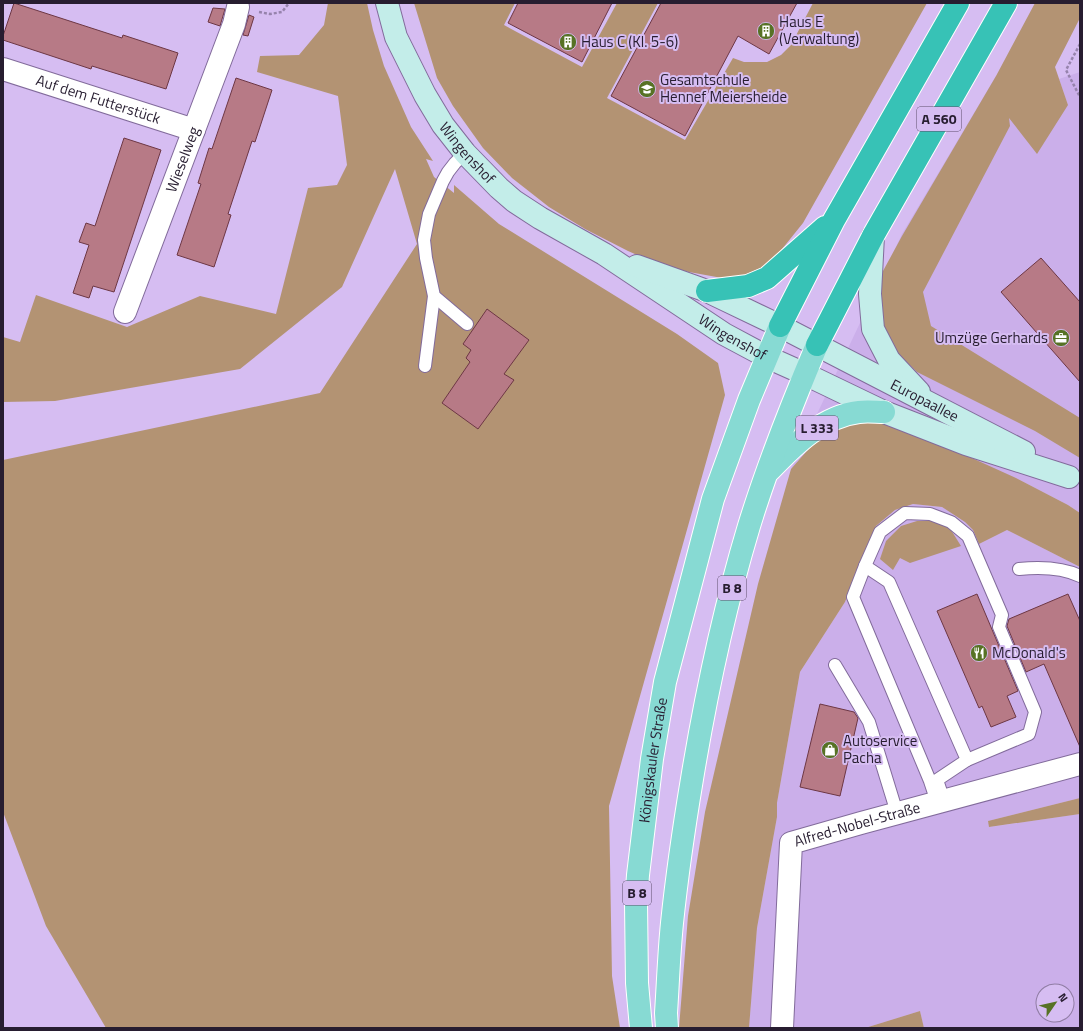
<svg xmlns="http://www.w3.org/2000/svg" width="1083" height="1031" font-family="'Titillium Web',sans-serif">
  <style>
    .built { fill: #cbafea; fill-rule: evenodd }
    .green { fill: #b39373 }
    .building { fill: #b77a86; stroke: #6d3744 }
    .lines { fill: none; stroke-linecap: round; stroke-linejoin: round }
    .lane-casing { stroke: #826b9b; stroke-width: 14 }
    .street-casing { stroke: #826b9b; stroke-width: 24 }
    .secondary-casing { stroke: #826b9b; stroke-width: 24 }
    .primary-casing { stroke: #fff; stroke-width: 24 }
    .highway-casing { stroke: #fff; stroke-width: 24 }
    .path { stroke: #9683ac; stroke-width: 2.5; stroke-dasharray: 3 2; stroke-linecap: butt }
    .lane { stroke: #fff; stroke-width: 12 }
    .street { stroke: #fff; stroke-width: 22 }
    .secondary { stroke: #c3ede9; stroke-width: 22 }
    .primary { stroke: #87dad3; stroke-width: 22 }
    .highway { stroke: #37c2b6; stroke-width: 22 }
    .labels { text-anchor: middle; stroke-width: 4; stroke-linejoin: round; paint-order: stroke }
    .shield { fill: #d6bdf2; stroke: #5c4d6a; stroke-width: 1 }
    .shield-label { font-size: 14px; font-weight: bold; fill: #271d30 }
    .poi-label { font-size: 15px; fill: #271d30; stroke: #d6bdf2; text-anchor: start }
    .street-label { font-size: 15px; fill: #271d30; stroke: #d6bdf2 }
  </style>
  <rect width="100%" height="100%" fill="#d6bdf2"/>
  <g class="built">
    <polygon points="1080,72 1080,513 1068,505 1016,478 813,444 791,469 902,234 996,76 1068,105 1059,79"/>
    <path d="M 913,504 L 942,507 L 965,522 L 973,530 L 979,544 L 1007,530 L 1080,567 L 1080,798 L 988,821 L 990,827 L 1080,814 L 1080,1028 L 924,1028 L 920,1011 L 865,1028 L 749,1028 L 757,928 L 777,817 L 777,803 L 800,672 L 845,602 L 876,526 L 895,510 ZM 1043,991 L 1067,991 L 1067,1015 L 1043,1015 Z"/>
  </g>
  <g class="green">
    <polygon points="328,3 367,3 373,30 384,66 411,127 433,161 426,159 434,177 454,193 454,185 499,224 677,334 718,363 725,395 609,806 612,976 620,1028 106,1028 46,926 3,812 3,460 320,393 417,244 395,169 342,287 240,369 55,401 3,402 3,337 20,342 36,295 127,327 200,296 276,314 308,188 337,185 347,165 338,96 257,72 260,56 299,55 324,25"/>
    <polygon points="414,3 515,3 504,25 582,67 617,3 658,3 607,98 685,140 733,58 744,62 767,62 781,55 791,45 813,3 927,3 803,223 770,264 733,280 667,268 628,251 585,229 549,207 512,178 483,148 453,106 437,78"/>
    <polygon points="1035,3 1080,3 1080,18 1055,67 1068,105 1037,154 1009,118 1010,126 923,292 931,326 1080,418 1080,458 1035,431 917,372 893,349 879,319 878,295 883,271 902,236 996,76"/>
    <polygon points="859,421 885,422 963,454 1016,478 1068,505 1080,513 1080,567 1007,530 979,544 973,530 965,522 942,507 913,504 895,510 876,526 845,602 800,672 777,803 777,817 757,928 749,1028 679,1028 688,916 705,812 758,584 791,469 813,444 835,429"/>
    <polygon points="917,521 937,521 951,530 961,546 910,563 900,558 893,570 880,559 886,541 901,526"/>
    <polygon points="1080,798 1080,814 989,827 988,821"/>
    <polygon points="920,1011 924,1028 865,1028"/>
  </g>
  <g class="building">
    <polygon points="14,3 122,38 123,35 178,53 166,89 92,66 91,69 3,40 3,36"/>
    <polygon points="518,3 612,3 582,62 508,23"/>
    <polygon points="661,3 797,3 769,54 738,36 685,136 611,96"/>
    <polygon points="213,8 225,9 220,26 208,22"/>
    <polygon points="249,15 254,17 248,36 243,35"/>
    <polygon points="236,78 272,90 255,142 252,141 228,214 231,215 214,267 177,255 201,184 198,183 209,148 212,149"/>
    <polygon points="124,138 161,150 114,292 93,286 89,298 73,293 89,245 79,242 86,223 95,226"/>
    <polygon points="1041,258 1080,302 1080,382 1001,292"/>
    <polygon points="487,309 529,340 504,374 514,380 478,429 442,403 470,362 466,358 471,350 463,344"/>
    <polygon points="977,594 1018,691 1007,696 1016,717 991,727 982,706 979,708 937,611"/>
    <polygon points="1068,594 1080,621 1080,747 1044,664 1026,672 1007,626 1009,619"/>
    <polygon points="820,704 854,712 858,718 840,796 800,787"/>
  </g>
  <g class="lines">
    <defs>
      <g id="lane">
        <polyline points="465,153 455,163 448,172 443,181 429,214 424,240 426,258 434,296 467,324"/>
        <polyline points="425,366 434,296"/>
        <polyline points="865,566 880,532 905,513 930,514 951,522 968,536 1002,615 999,627 1035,712 1029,734 967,760"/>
        <path d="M 1019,569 C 1039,567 1061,567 1080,576"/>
        <polyline points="835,665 869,722 897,813"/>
        <polyline points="937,802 930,781 853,597 865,566 889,582 967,760 937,780 944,801"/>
      </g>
      <g id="street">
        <path id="s1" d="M 3,69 L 194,130"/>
        <path id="s2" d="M 125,312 L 234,24 L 238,7"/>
        <path id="s3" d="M 782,1028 L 791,843 L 861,823 L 1080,764"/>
      </g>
      <g id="secondary">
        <path id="s4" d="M 387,3 L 396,37 L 425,95 L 443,125 L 465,153 L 499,188 L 514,201 L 540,218 L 604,254 L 724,334 L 767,357 L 805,374 L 884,412 L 966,444 L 1069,477"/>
        <polyline points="873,236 870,294 873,329 889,360 919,392"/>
        <path id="s5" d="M 637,266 L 707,291 L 780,326 L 1024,452"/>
      </g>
      <g id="primary">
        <path d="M 770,470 C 794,445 823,416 859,412 C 867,411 876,412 884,412"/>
        <path id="s6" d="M 641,1028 L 637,983 L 636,903 L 638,875 L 652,759 L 665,682 L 713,499 L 749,400 L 780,326"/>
        <path d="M 667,1028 L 666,1013 C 668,983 669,953 672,923 C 677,875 684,827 692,779 C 706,694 724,609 749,526 C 768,464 792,404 817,345"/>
      </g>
      <g id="highway">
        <polyline points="707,291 748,286 767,278 825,227"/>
        <polyline points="780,326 834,220 958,3"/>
        <polyline points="817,345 873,236 1006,3"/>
      </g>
    </defs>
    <use href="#lane" class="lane-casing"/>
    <use href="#street" class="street-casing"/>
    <use href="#secondary" class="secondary-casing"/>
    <use href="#primary" class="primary-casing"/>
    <use href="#highway" class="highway-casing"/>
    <g class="path">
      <polyline points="259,12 270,14 282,12 289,3"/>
      <polyline points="1080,44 1066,70 1080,97"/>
    </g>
    <use href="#lane" class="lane"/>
    <use href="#street" class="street"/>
    <use href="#secondary" class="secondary"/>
    <use href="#primary" class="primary"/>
    <use href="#highway" class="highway"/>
  </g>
  <defs>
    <symbol id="building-disc" viewBox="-11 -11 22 22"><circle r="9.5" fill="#577225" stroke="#d6bdf2"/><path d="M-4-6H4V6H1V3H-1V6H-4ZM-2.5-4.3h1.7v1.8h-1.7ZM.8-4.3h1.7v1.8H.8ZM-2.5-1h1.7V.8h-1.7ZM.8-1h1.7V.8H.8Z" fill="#fff"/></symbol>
    <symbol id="school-disc" viewBox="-11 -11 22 22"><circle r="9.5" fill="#577225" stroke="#d6bdf2"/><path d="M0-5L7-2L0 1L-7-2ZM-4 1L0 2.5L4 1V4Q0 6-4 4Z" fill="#fff"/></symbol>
    <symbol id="office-disc" viewBox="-11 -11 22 22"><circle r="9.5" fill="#577225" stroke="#d6bdf2"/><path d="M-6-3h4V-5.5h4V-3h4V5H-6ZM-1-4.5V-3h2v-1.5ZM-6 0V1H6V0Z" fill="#fff"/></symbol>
    <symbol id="restaurant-disc" viewBox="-11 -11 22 22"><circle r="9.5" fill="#577225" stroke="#d6bdf2"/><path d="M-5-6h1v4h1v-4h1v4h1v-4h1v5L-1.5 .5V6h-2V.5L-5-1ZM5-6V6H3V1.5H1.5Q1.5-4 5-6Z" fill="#fff"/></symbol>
    <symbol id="shop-disc" viewBox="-11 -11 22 22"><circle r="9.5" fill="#577225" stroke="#d6bdf2"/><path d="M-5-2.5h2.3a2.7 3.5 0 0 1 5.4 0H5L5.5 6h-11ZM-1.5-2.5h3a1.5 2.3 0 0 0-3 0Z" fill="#fff"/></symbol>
  </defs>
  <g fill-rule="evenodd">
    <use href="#building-disc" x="756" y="21" width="20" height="20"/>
    <use href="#building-disc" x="558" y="32" width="20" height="20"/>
    <use href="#school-disc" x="637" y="79" width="20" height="20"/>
    <use href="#office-disc" x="1051" y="328" width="20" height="20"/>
    <use href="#restaurant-disc" x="969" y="643" width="20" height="20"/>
    <use href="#shop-disc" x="820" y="740" width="20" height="20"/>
  </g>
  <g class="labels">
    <g class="shield">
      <rect x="917" y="107" width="44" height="24" rx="3"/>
      <rect x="796" y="416" width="42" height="24" rx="3"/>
      <rect x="718" y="576" width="28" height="24" rx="3"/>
      <rect x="623" y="881" width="28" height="24" rx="3"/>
    </g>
    <g class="shield-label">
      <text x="939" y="124">A 560</text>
      <text x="817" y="433">L 333</text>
      <text x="732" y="593">B 8</text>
      <text x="637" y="898">B 8</text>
    </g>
    <g class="poi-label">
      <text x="779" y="27">Haus E<tspan x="779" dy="17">(Verwaltung)</tspan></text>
      <text x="581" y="47">Haus C (Kl. 5-6)</text>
      <text x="660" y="85">Gesamtschule<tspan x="660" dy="17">Hennef Meiersheide</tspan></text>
      <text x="1048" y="343" text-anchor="end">Umzüge Gerhards</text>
      <text x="992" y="658">McDonald's</text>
      <text x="843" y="746">Autoservice<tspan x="843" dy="17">Pacha</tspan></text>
    </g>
    <g class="street-label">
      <text dy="5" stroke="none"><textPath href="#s1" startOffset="100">Auf dem Futterstück</textPath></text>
      <text dy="5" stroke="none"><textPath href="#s4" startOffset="172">Wingenshof</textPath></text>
      <text dy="5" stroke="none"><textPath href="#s2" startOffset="163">Wieselweg</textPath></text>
      <text dy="5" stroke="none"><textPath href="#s4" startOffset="497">Wingenshof</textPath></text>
      <text dy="5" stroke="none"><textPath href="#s5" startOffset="318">Europaallee</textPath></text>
      <text dy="5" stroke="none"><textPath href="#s6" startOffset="269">Königskauler Straße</textPath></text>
      <text dy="5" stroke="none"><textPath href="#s3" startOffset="254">Alfred-Nobel-Straße</textPath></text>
    </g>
  </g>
  <rect width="1083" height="1031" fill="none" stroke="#271d30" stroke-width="8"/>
  <g transform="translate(1055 1003) rotate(56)"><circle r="19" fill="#d6bdf2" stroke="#907da4"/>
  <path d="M0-3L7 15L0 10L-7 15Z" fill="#577225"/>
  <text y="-6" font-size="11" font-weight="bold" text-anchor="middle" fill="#271d30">N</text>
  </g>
</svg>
